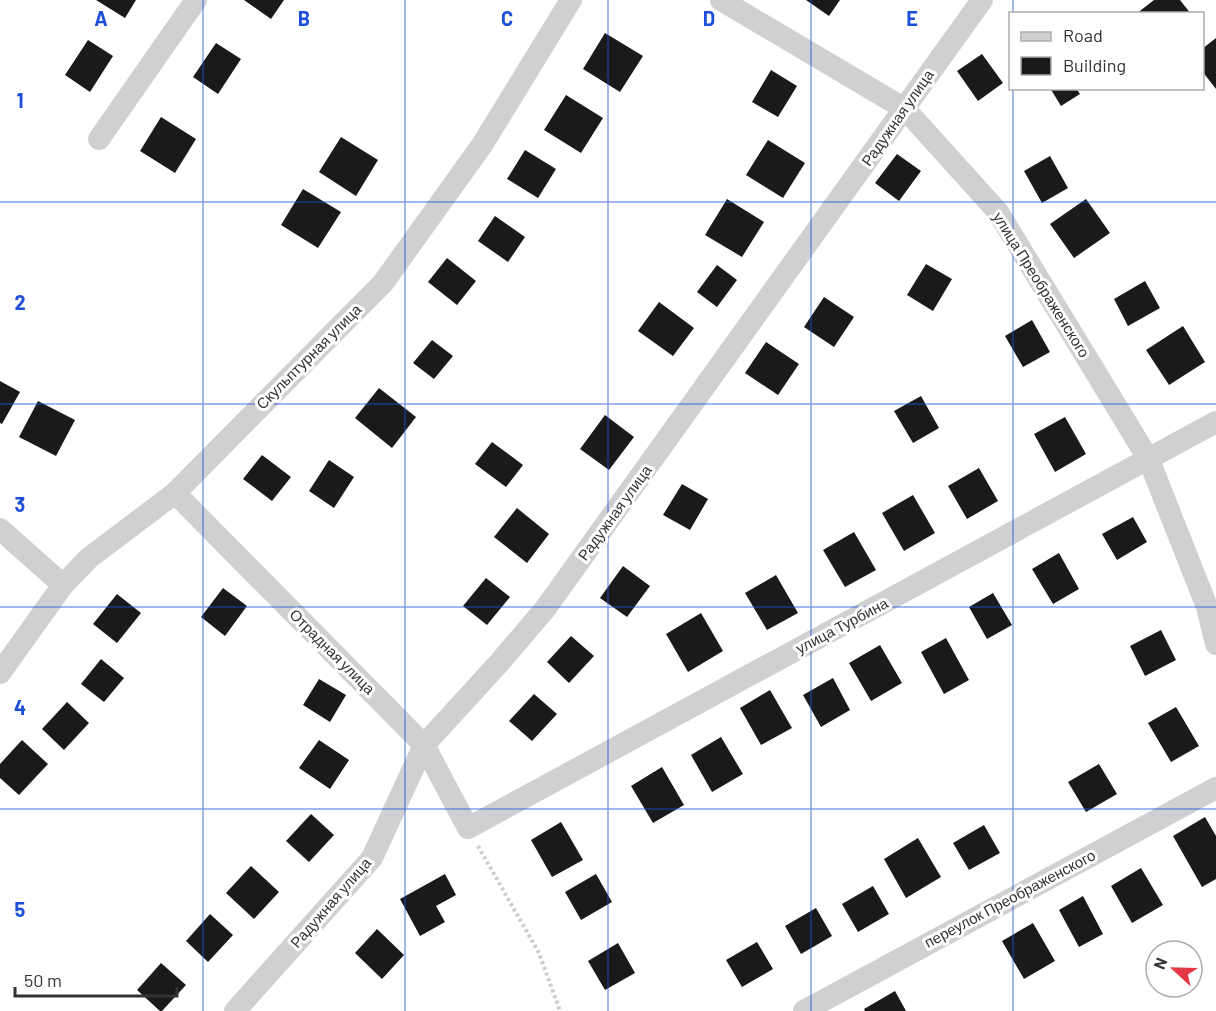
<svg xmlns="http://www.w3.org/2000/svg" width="1216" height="1011" font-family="Barlow,sans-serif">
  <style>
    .building { fill: #1a1a1a }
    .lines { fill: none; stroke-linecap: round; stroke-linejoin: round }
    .path { stroke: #cdcdcd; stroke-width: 4; stroke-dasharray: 3 3; stroke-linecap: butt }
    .minor { stroke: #d0d0d0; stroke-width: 22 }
    .grid { fill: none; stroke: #1d4ed8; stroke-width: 1.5; stroke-opacity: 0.55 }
    .labels { text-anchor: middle; stroke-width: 6; stroke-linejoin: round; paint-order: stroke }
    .street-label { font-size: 15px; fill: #333; stroke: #fff }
    .grid-label { font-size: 20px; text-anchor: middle; font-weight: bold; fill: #1d4ed8; stroke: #fff; stroke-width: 6; stroke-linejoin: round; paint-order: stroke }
  </style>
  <rect width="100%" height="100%" fill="#fff"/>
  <g class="building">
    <polygon points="96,0 136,0 125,18"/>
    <polygon points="244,0 284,0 271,19"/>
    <polygon points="806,0 840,0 829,16"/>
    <polygon points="1154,0 1180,0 1191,14 1136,14"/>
    <polygon points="605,33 643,56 620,92 583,69"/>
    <polygon points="1216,38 1216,89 1202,71 1202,49"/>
    <polygon points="88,40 113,56 90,92 65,75"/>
    <polygon points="216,43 241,59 218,94 193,77"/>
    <polygon points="982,54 1003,83 978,101 957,71"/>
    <polygon points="771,70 797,86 778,117 752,102"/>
    <polygon points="1050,88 1076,88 1080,94 1061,106"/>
    <polygon points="566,95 603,118 581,153 544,130"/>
    <polygon points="161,117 196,139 175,173 140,151"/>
    <polygon points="341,137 378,160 356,196 319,172"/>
    <polygon points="768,140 805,163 783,198 746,175"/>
    <polygon points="525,150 556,169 538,198 507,179"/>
    <polygon points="897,154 921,171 899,201 875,183"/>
    <polygon points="1050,156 1068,188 1042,203 1024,171"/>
    <polygon points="303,189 341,212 318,248 281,225"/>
    <polygon points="727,199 764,222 742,257 705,235"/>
    <polygon points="1086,199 1110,233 1074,258 1050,224"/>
    <polygon points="495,216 525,237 508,262 478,241"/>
    <polygon points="447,258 476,281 457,305 428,282"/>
    <polygon points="926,264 952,279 933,311 907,295"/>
    <polygon points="717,265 737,280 717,307 697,292"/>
    <polygon points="1145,281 1160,308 1128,326 1114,299"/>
    <polygon points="824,297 854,317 834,347 804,327"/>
    <polygon points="659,302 694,328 673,356 638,331"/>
    <polygon points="1032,320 1050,352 1023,367 1005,336"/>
    <polygon points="1183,326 1205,362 1169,385 1146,350"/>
    <polygon points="432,340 453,356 434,379 413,363"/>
    <polygon points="766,342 799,364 778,395 745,373"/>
    <polygon points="0,381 20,392 2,424 0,423"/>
    <polygon points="379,388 416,417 392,448 355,418"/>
    <polygon points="921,396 939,428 913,443 894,411"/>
    <polygon points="38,401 75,420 56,456 19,437"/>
    <polygon points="605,415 634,437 609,470 580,449"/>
    <polygon points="1065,417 1086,454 1055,472 1034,434"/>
    <polygon points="492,442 523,465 506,487 475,464"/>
    <polygon points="262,455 291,477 272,501 243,479"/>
    <polygon points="329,460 354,477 334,508 309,491"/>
    <polygon points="979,468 998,501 967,519 948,486"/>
    <polygon points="682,484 708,499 690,530 663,515"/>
    <polygon points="913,495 935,533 904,551 882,513"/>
    <polygon points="517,508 549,534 527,563 494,537"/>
    <polygon points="1133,517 1147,542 1117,560 1102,534"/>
    <polygon points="854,532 876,570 845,587 823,550"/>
    <polygon points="1059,553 1079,589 1053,604 1032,569"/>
    <polygon points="623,566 650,586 627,617 600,598"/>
    <polygon points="776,575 798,613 767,630 745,593"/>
    <polygon points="486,578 510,597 487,625 463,606"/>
    <polygon points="223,588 247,606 225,636 201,617"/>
    <polygon points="993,593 1012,625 987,639 969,607"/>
    <polygon points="117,594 141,613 117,643 93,624"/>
    <polygon points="701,613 723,651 688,672 666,634"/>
    <polygon points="1161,630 1176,660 1145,676 1130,646"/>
    <polygon points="571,636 594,656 569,683 547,662"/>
    <polygon points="946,638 969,680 944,694 921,652"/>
    <polygon points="880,645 902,683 871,701 849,663"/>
    <polygon points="101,659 124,678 104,702 81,684"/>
    <polygon points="833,678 850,710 821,727 803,695"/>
    <polygon points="319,679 346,695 330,722 303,705"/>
    <polygon points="770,690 792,728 761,745 740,708"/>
    <polygon points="534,694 557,714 532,741 509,721"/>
    <polygon points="67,702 89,723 64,750 42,729"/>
    <polygon points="1176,707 1199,746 1171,762 1148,723"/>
    <polygon points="721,737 743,774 712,792 691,755"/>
    <polygon points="22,740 48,764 19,795 0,778 0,764"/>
    <polygon points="319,740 349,760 330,789 299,768"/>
    <polygon points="1099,764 1117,794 1086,812 1068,782"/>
    <polygon points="662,767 684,805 653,823 631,786"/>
    <polygon points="311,814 334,835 309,862 286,841"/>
    <polygon points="1205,817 1216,836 1216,879 1202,887 1173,836"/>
    <polygon points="561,822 583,860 552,877 531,840"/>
    <polygon points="984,825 1000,853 969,870 953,843"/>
    <polygon points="918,838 941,877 906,898 884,859"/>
    <polygon points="251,866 279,892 254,919 226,893"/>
    <polygon points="1141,868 1163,905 1132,923 1111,886"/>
    <polygon points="445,874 456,895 436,906 445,922 420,936 400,899"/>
    <polygon points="596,874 612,902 581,920 565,892"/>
    <polygon points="873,886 889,914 858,932 842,904"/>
    <polygon points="1083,896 1103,934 1079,947 1059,910"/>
    <polygon points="816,908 832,936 801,954 785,926"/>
    <polygon points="210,914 233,935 208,962 186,941"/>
    <polygon points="1033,923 1055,961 1024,979 1002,941"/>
    <polygon points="377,929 404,955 382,979 355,953"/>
    <polygon points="757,942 773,969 742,987 726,960"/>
    <polygon points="618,943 635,973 605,990 588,961"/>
    <polygon points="161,963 186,985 162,1011 160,1011 137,990"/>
    <polygon points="895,991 906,1011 865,1011 864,1009"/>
  </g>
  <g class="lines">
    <polyline class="path" points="478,846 539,953 560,1011"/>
    <g class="minor">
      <polyline points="721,0 905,109 998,212 1149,460 1207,607 1216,644"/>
      <polyline points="99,139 196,0"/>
      <polyline points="175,493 424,745 468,828 1216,422"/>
      <polyline points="0,529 63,585"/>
      <polyline points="0,673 63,585 89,558 175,493 383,283 482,145 571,0"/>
      <polyline points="235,1011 372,858 424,745 499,663 545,609 982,0"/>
      <polyline points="804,1011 1216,788"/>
    </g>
  </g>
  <path class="grid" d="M 203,0 L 203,1011M 405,0 L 405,1011M 608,0 L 608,1011M 811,0 L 811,1011M 1013,0 L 1013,14M 1013,88 L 1013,1011M 0,202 L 1216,202M 0,404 L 1216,404M 0,607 L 1216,607M 0,809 L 1216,809"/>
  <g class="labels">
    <g class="street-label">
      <text transform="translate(898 118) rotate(-55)" y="5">Радужная улица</text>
      <text transform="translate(1041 285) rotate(58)" y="5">улица Преображенского</text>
      <text transform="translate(309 357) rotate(-45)" y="5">Скульптурная улица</text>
      <text transform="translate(615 513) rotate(-54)" y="5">Радужная улица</text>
      <text transform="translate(842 626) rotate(-28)" y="5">улица Турбина</text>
      <text transform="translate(332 652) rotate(45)" y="5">Отрадная улица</text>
      <text transform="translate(1010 899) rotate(-28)" y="5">переулок Преображенского</text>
      <text transform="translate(331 903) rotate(-49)" y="5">Радужная улица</text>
    </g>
  </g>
  <g class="grid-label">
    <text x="101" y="26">A</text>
    <text x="304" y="26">B</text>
    <text x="507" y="26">C</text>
    <text x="709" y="26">D</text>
    <text x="912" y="26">E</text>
    <text x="20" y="108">1</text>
    <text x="20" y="310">2</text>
    <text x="20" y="512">3</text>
    <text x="20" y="715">4</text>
    <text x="20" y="917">5</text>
  </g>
  <rect x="1009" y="12" width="195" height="78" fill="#ffffff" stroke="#adadad" stroke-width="1.5"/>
  <rect x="1021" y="32" width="30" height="9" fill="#d0d0d0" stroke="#adadad" stroke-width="1.5"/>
  <text x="1063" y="42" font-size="18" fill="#333333">Road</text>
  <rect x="1021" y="57" width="30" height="18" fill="#1a1a1a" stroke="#adadad" stroke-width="1.5"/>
  <text x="1063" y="72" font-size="18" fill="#333333">Building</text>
  <g transform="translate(1174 969) rotate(292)"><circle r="28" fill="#ffffff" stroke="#adadad" stroke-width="1.5"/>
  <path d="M0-4.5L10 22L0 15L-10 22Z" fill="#e63946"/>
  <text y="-9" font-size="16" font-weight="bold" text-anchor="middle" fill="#333333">N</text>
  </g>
  <path d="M15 987v9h162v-9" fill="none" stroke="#333333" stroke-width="3"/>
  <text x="24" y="987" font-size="18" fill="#333333" stroke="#ffffff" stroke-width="4.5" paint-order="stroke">50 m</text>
</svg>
